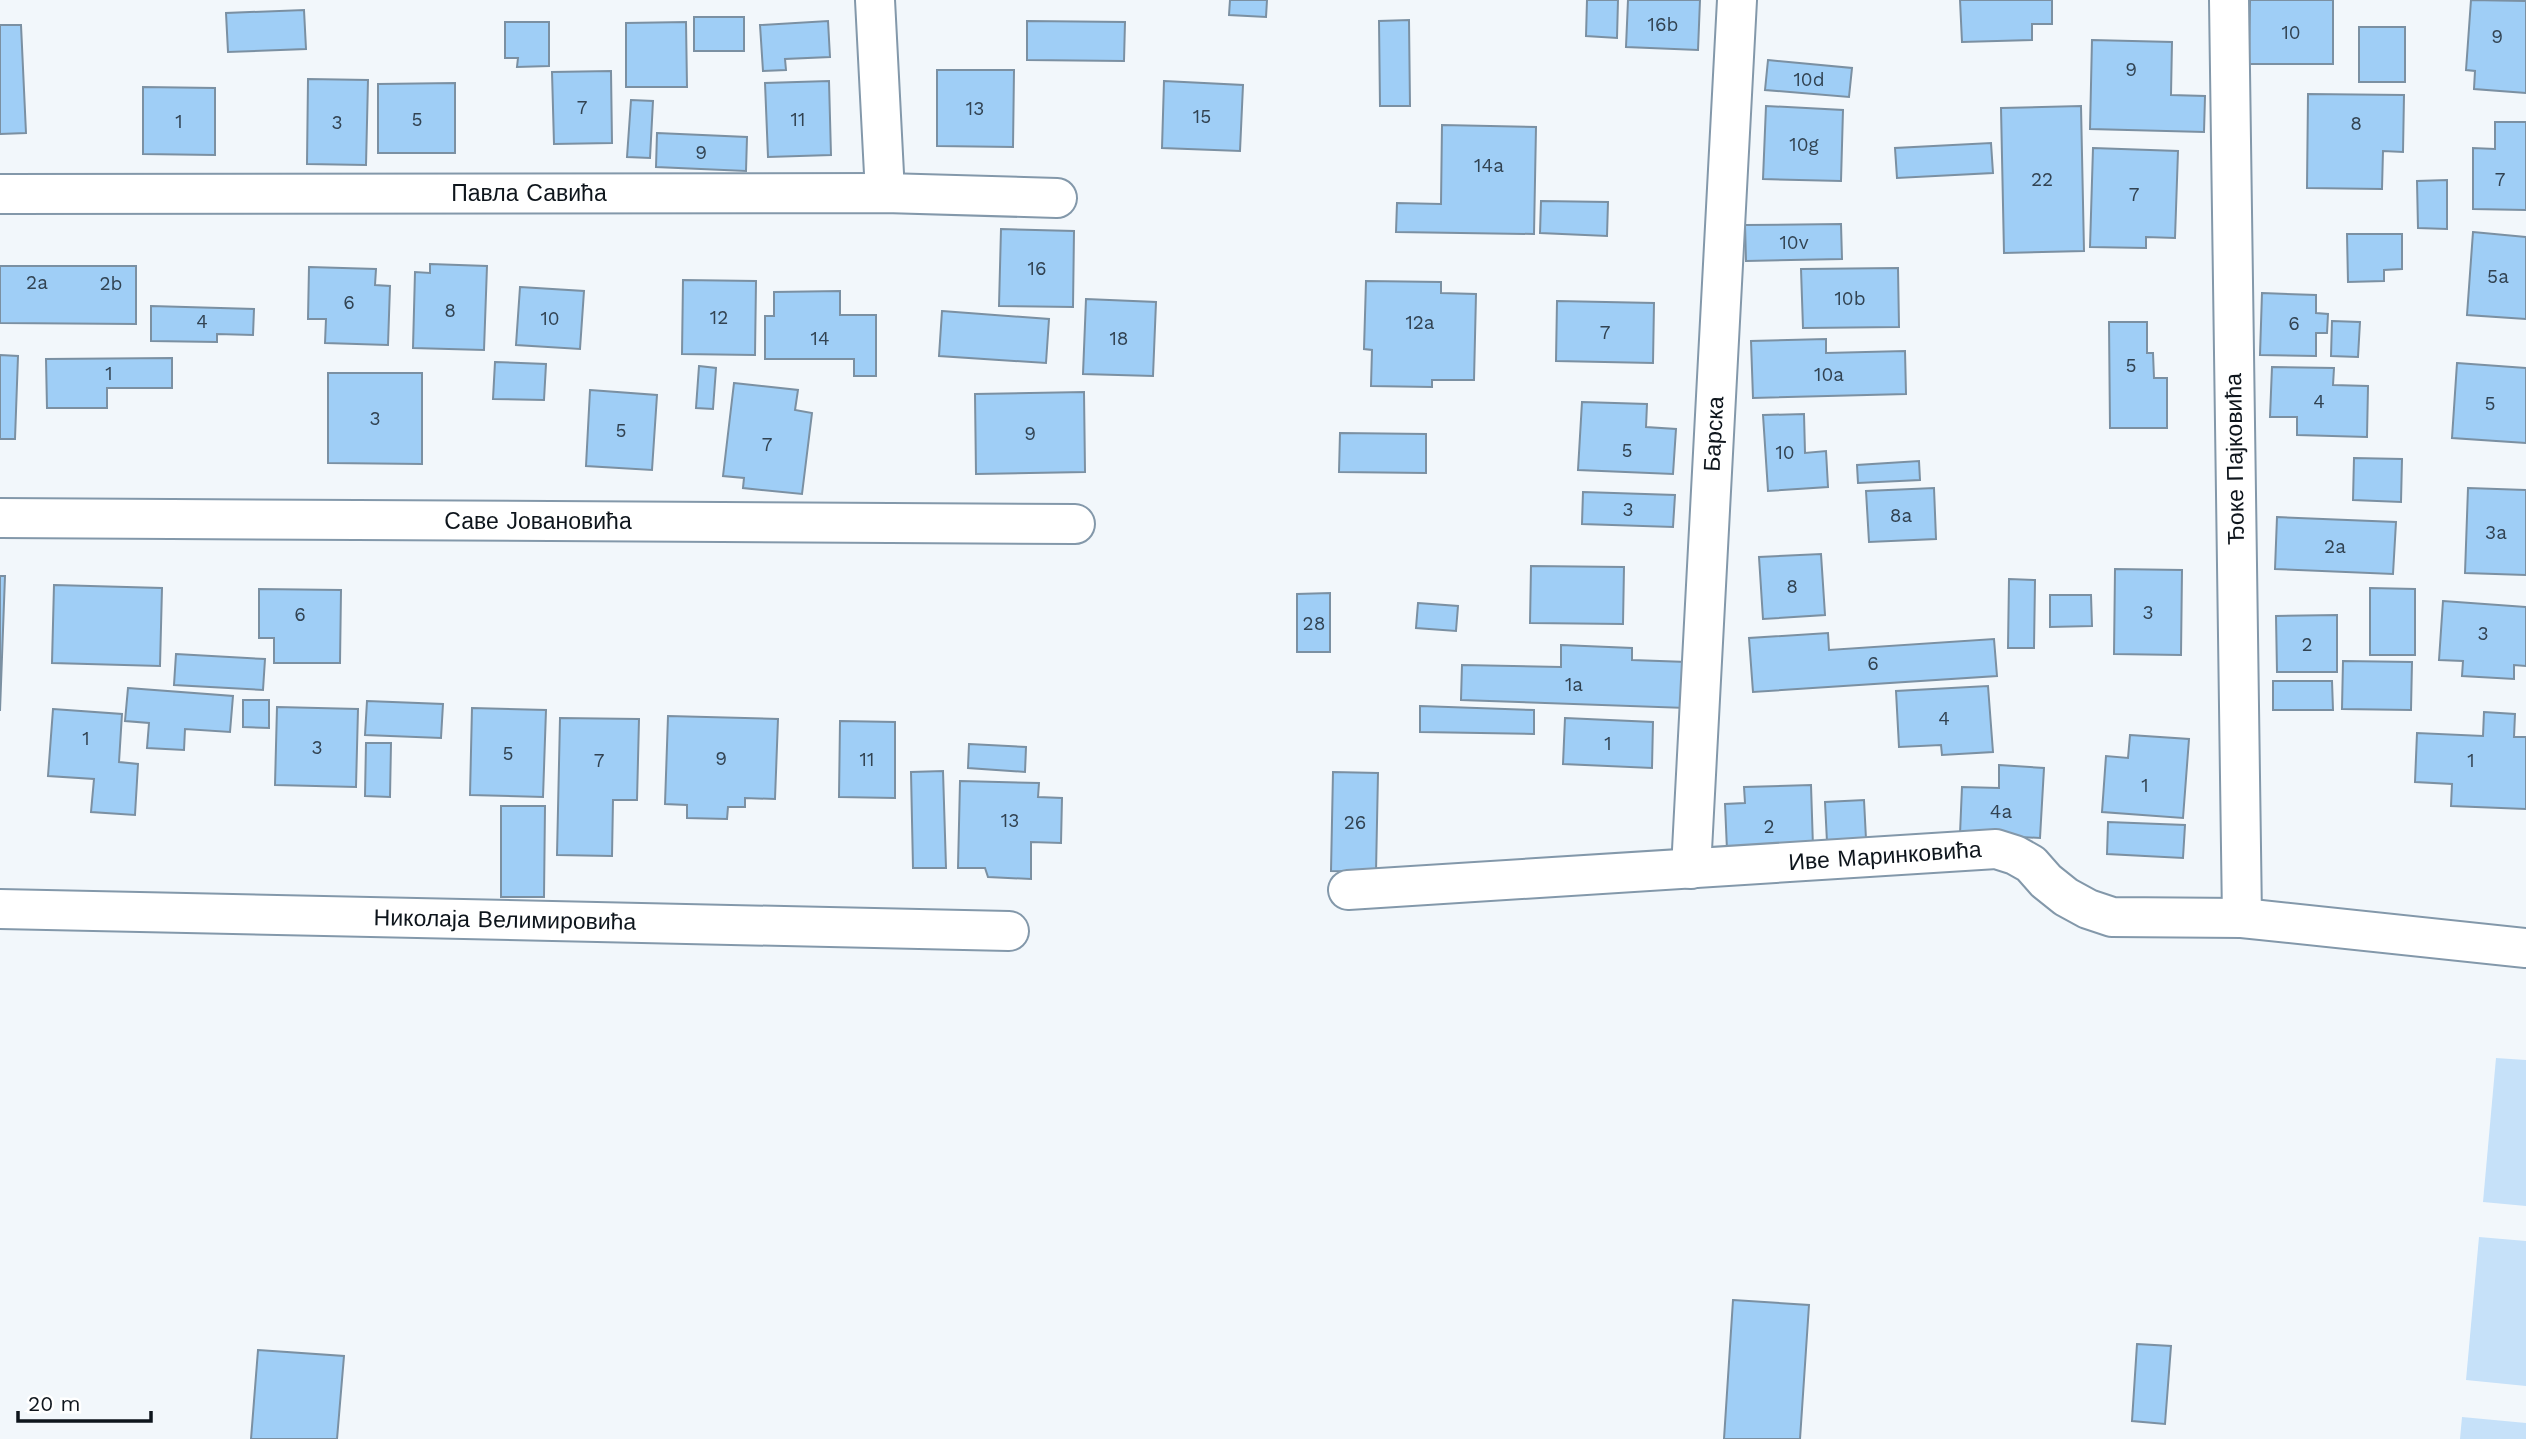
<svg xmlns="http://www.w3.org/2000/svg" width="2526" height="1439" viewBox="0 0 2526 1439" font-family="'Work Sans',sans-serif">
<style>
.green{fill:#c6e1f9}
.building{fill:#9fcef6;stroke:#7b90a2;stroke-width:2}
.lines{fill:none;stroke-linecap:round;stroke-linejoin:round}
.street-casing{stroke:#8398aa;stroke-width:42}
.street{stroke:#fff;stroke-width:38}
.labels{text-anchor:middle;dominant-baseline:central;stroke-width:5;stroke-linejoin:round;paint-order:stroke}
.number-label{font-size:19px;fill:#324352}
.street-label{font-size:23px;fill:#0e151c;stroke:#fff}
</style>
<rect width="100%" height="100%" fill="#f2f7fb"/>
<g class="green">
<polygon points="2496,1058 2526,1060 2526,1206 2483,1202"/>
<polygon points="2479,1237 2526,1241 2526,1386 2466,1380"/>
<polygon points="2462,1417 2526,1423 2526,1439 2460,1439"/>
</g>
<g class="building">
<polygon points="1230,0 1267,0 1266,17 1229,15"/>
<polygon points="1587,0 1618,0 1617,38 1586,36"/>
<polygon points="1628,0 1700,0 1698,50 1626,47"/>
<polygon points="1960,0 2052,0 2052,24 2032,24 2032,40 1962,42"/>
<polygon points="2250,0 2333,0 2333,64 2249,64"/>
<polygon points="2471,0 2526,1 2526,93 2474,89 2475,71 2466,70"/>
<polygon points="304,10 306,49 228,52 226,13"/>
<rect x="694" y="17" width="50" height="34"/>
<polygon points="1409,20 1410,106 1380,106 1379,21"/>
<polygon points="828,21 830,57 785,59 786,70 763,71 760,25"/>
<polygon points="1027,21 1125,22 1124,61 1027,60"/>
<polygon points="505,22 549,22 549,66 517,67 518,58 505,58"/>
<polygon points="686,22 687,87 626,87 626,23"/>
<polygon points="0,25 21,25 26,133 0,134"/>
<rect x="2359" y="27" width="46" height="55"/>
<polygon points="2092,40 2172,42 2171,95 2205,96 2204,132 2090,129"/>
<polygon points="1768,60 1852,68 1849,97 1765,90"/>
<polygon points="937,70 1014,70 1013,147 937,146"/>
<polygon points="611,71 612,143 554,144 552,72"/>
<polygon points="308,79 368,80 366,165 307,164"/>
<polygon points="829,81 831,155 768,157 765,83"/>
<polygon points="1164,81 1243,85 1240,151 1162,148"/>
<polygon points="455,83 455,153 378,153 378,84"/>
<polygon points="143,87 215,88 215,155 143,154"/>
<polygon points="2308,94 2404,95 2403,152 2383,151 2382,189 2307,188"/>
<polygon points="631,100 653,101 650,158 627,157"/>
<polygon points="1766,106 1843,110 1841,181 1763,179"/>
<polygon points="2081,106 2084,251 2004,253 2001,108"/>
<polygon points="2495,122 2526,122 2526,210 2473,209 2473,148 2495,149"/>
<polygon points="1442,125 1536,127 1534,234 1396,232 1397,203 1441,204"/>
<polygon points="657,133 747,137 746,171 656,167"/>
<polygon points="1991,143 1993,173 1897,178 1895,148"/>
<polygon points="2093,148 2178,151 2175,238 2146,237 2146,248 2090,247"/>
<polygon points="2447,180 2447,229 2418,228 2417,181"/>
<polygon points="1541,201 1608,202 1607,236 1540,233"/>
<polygon points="1841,224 1842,259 1746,261 1745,225"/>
<polygon points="1001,229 1074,231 1073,307 999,306"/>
<polygon points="2473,232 2526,237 2526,319 2467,315"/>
<polygon points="2347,234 2402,234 2402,269 2384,270 2384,281 2348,282"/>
<polygon points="430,264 487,266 484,350 413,348 415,272 430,273"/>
<polygon points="0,266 136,266 136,324 0,323"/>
<polygon points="309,267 376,269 375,285 390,286 388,345 325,343 326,319 308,319"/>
<polygon points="1898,268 1899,327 1803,328 1801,269"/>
<polygon points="683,280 756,281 755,355 682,354"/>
<polygon points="1366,281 1441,282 1441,293 1476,294 1474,380 1432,380 1432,387 1371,386 1372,350 1364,349"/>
<polygon points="520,287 584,291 580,349 516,345"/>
<polygon points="840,291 840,315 876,315 876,376 854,376 854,359 765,359 765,316 774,316 774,292"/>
<polygon points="2262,293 2316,295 2316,313 2328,314 2327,333 2316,333 2316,356 2260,355"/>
<polygon points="1086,299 1156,302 1153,376 1083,374"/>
<polygon points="1557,301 1654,303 1653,363 1556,361"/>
<polygon points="151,306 254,309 253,335 217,334 217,342 151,341"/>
<polygon points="942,311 1049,319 1046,363 939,356"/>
<polygon points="2332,321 2360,322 2358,357 2331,356"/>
<polygon points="2109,322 2147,322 2147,353 2153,353 2154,378 2167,378 2167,428 2110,428"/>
<polygon points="1826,339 1826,353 1905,351 1906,394 1753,398 1751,341"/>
<polygon points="0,355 18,356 15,439 0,439"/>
<polygon points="172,358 172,388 107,388 107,408 47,408 46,359"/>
<polygon points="495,362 546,364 544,400 493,399"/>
<polygon points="2457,363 2526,368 2526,443 2452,438"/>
<polygon points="699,366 716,368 713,409 696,408"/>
<polygon points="2272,367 2334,368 2333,385 2368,386 2367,437 2297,435 2297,417 2270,417"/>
<polygon points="328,373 422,373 422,464 328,463"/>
<polygon points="734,383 798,390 795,410 812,413 802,494 743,488 744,478 723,476"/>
<polygon points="590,390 657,395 652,470 586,466"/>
<polygon points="1084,392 1085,472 976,474 975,394"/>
<polygon points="1582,402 1647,404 1646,427 1676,429 1673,474 1578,470"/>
<polygon points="1804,414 1805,453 1826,451 1828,487 1768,491 1763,415"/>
<polygon points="1340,433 1426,434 1426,473 1339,472"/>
<polygon points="2354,458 2402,459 2401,502 2353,500"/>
<polygon points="1919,461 1920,480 1858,483 1857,465"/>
<polygon points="1934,488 1936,539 1869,542 1866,491"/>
<polygon points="2468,488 2526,490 2526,575 2465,573"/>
<polygon points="1583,492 1675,495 1673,527 1582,524"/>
<polygon points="2277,517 2396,522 2393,574 2275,569"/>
<polygon points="1821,554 1825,615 1763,619 1759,557"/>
<polygon points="1531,566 1624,567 1623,624 1530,623"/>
<polygon points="2115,569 2182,570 2181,655 2114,654"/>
<polygon points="0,576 5,576 0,711"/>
<polygon points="2009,579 2035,580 2034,648 2008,648"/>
<polygon points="54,585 162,588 160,666 52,663"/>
<polygon points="2370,588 2415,589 2415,655 2370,655"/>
<polygon points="259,589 341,590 340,663 274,663 274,638 259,638"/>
<polygon points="1330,593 1330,652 1297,652 1297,594"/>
<polygon points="2050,595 2091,595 2092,626 2050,627"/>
<polygon points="2443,601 2526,607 2526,666 2514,665 2514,679 2462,676 2463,661 2439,660"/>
<polygon points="1418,603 1458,606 1456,631 1416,628"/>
<polygon points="2337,615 2337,672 2277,672 2276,616"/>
<polygon points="1828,633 1829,650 1994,639 1997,676 1753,692 1749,638"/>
<polygon points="1561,645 1632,648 1632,660 1687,662 1686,708 1461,700 1462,665 1561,667"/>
<polygon points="176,654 265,659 263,690 174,685"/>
<polygon points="2343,661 2412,662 2411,710 2342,709"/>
<polygon points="2273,681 2332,681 2333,710 2273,710"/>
<polygon points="1988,686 1993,752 1942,755 1941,745 1899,747 1896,691"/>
<polygon points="128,688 233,696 230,732 185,729 184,750 147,748 149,723 125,721"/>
<polygon points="243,700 269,700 269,728 243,727"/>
<polygon points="367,701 443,704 441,738 365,735"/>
<polygon points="1420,706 1534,710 1534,734 1420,732"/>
<polygon points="277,707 358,709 356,787 275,785"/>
<polygon points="472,708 546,710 543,797 470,795"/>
<polygon points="53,709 122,714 119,762 138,764 135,815 91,812 94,779 48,776"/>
<polygon points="2484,712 2515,714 2514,737 2526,737 2526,809 2451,806 2452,784 2415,782 2417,733 2483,736"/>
<polygon points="668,716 778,719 775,799 745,798 745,807 728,807 727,819 687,818 687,805 665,804"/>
<polygon points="560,718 639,719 637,800 613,800 612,856 557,855"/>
<polygon points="1565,718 1653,722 1652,768 1563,764"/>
<polygon points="840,721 895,722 895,798 839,797"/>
<polygon points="2130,735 2189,739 2183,818 2102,812 2106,756 2128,758"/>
<polygon points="366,743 391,743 390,797 365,796"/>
<polygon points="969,744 1026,747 1025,772 968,768"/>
<polygon points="1999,765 2044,768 2040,838 1960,834 1962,787 1999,788"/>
<polygon points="943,771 946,868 913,868 911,772"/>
<polygon points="1333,772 1378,773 1376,872 1331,871"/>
<polygon points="960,781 1039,783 1038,797 1062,798 1061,843 1031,842 1031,879 988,877 985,868 958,868"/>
<polygon points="1811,785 1813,847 1727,850 1725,804 1745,803 1744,787"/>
<polygon points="1864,800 1866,839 1827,842 1825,802"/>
<polygon points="501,806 545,806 544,897 501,897"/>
<polygon points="2108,822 2185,825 2183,858 2107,854"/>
<polygon points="1733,1300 1809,1305 1800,1439 1724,1439"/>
<polygon points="2137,1344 2171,1346 2165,1424 2132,1421"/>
<polygon points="258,1350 344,1356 337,1439 251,1439"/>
</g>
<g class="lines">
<g class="street-casing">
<g id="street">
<polyline points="875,0 885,193"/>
<polyline points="2229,0 2242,918"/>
<polyline points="0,194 885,193 1057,198"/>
<polyline points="0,518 1075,524"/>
<polyline points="1691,869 1737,0"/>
<polyline points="1348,890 1996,849 2015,855 2031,864 2046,881 2066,897 2088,909 2112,917 2242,918 2526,948"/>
<polyline points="0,909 1009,931"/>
</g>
</g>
<use href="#street" class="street"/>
</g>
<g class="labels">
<g class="number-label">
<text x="1663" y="24">16b</text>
<text x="2291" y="32">10</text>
<text x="2497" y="36">9</text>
<text x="2131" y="69">9</text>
<text x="1809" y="79">10d</text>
<text x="582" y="107">7</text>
<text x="975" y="108">13</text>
<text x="1202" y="116">15</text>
<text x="417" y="119">5</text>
<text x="798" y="119">11</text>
<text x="179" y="121">1</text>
<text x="337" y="122">3</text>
<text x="2356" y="123">8</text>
<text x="1804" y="144">10g</text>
<text x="701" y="152">9</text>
<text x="1489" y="165">14a</text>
<text x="2042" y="179">22</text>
<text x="2500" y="179">7</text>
<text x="2134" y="194">7</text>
<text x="1794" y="242">10v</text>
<text x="1037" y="268">16</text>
<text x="2498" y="276">5a</text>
<text x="37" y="282">2a</text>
<text x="111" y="283">2b</text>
<text x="1850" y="298">10b</text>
<text x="349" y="302">6</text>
<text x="450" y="310">8</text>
<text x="719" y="317">12</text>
<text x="550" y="318">10</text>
<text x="202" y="321">4</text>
<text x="1420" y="322">12a</text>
<text x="2294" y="323">6</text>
<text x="1605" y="332">7</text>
<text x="820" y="338">14</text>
<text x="1119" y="338">18</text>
<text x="2131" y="365">5</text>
<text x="109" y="373">1</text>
<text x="1829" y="374">10a</text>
<text x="2319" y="401">4</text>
<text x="2490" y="403">5</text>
<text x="375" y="418">3</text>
<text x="621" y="430">5</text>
<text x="1030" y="433">9</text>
<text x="767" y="444">7</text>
<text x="1627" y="450">5</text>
<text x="1785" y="452">10</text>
<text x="1628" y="509">3</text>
<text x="1901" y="515">8a</text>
<text x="2496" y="532">3a</text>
<text x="2335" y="546">2a</text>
<text x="1792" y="586">8</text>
<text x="2148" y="612">3</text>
<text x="300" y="614">6</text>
<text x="1314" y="623">28</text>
<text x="2483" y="633">3</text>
<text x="2307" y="644">2</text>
<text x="1873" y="663">6</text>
<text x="1574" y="684">1a</text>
<text x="1944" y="718">4</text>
<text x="86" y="738">1</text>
<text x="1608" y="743">1</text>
<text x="317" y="747">3</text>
<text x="508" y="753">5</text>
<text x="721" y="758">9</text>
<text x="867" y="759">11</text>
<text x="599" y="760">7</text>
<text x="2471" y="760">1</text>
<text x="2145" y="785">1</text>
<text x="2001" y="811">4a</text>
<text x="1010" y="820">13</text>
<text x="1355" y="822">26</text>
<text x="1769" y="826">2</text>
</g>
<g class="street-label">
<text x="529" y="193">Павла Савића</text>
<text transform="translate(1714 434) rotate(-87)">Барска</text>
<text transform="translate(2235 459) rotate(-91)">Ђоке Пајковића</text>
<text x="538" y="521">Саве Јовановића</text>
<text transform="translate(1885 856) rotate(-4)">Иве Маринковића</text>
<text transform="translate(505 920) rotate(1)">Николаја Велимировића</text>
</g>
</g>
<path d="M18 1411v10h133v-10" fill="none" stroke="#0e151c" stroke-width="3.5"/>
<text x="28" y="1411" font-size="21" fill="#0e151c" stroke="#ffffff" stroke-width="5" paint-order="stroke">20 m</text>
</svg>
